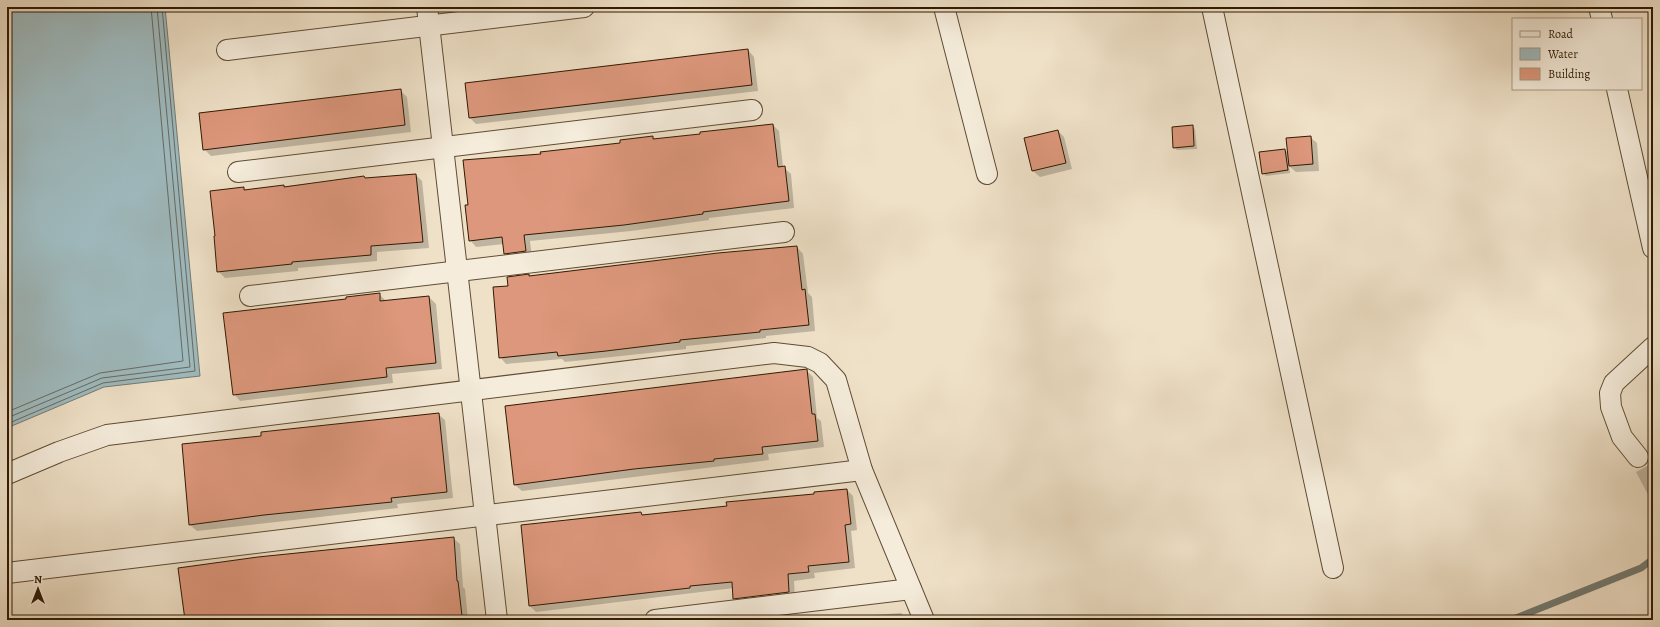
<svg xmlns="http://www.w3.org/2000/svg" width="1660" height="627" viewBox="0 0 1660 627" font-family="Alegreya,serif">
<style>
.water{fill:#9fbbc0;stroke:#727b74}
.shadow{fill:#0003}
.lines{fill:none;stroke-linecap:round;stroke-linejoin:round}
.shore{stroke:#676a61;stroke-width:1}
.stream{stroke:#727b74;stroke-width:7}
.building{fill:#dd977c;stroke:#2f1a02}
.street-casing{stroke:#5f4c34;stroke-width:22}
.street{stroke:#f5ecdb;stroke-width:20}
</style>
<rect width="100%" height="100%" fill="#efe1c8"/>
<filter id="stains"><feTurbulence type="fractalNoise" baseFrequency=".005" numOctaves="4"/><feColorMatrix values="0 0 0 0 .2 0 0 0 0 .09 0 0 0 0 .02 0 0 0 .5 -.17"/></filter>
<radialGradient id="worn" r=".72"><stop offset=".6" stop-color="#630" stop-opacity="0"/><stop offset="1" stop-color="#630" stop-opacity=".3"/></radialGradient>
<polygon class="water" points="7,7 165,7 200,376 104,387 7,428"/>
<g class="shadow">
<polygon points="748,50 754,57 758,91 476,124 470,118"/>
<polygon points="400,90 407,97 411,132 211,156 204,149"/>
<polygon points="773,125 779,131 783,167 791,174 794,208 709,218 709,220 631,231 530,241 532,258 512,260 505,253 504,244 476,247 470,240 542,155 621,144 653,137 655,140"/>
<polygon points="1192,126 1195,129 1197,149 1177,150 1174,147"/>
<polygon points="1058,131 1064,137 1072,169 1040,177 1033,171 1025,139"/>
<polygon points="1310,137 1317,143 1319,171 1296,172 1289,166 1290,173 1266,176 1263,173 1285,150 1289,154"/>
<polygon points="416,175 422,181 429,248 377,252 377,261 298,268 298,271 225,278 218,271 243,188 246,191 364,177 366,179"/>
<polygon points="797,247 803,254 808,293 812,297 815,331 766,336 766,338 686,346 686,349 565,362 562,359 506,364 500,357 509,286 529,275 531,277"/>
<polygon points="379,294 386,301 429,297 436,304 442,369 392,374 393,383 240,401 234,394"/>
<polygon points="806,370 813,377 817,418 821,421 824,447 768,454 769,460 522,491 515,485 506,407"/>
<polygon points="438,414 445,420 453,498 397,504 398,508 197,531 190,525 263,437"/>
<polygon points="1653,463 1653,504 1636,472"/>
<polygon points="847,490 853,496 857,530 851,531 855,568 814,573 815,578 794,581 795,598 741,605 734,598 734,588 536,612 530,606 641,513 643,515 728,507"/>
<polygon points="453,538 460,544 463,587 465,589 468,620 186,620"/>
<polygon points="901,613 907,620 846,620 863,618 863,616"/>
</g>
<g class="lines">
<g class="shore">
<polyline points="7,412 100,373 183,361 151,7"/>
<polyline points="7,418 102,378 190,367 157,7"/>
<polyline points="7,424 103,383 195,371 162,7"/>
</g>
<polyline class="stream" points="1511,620 1641,568 1653,559"/>
</g>
<g class="building">
<polygon points="748,49 752,85 469,118 465,83"/>
<polygon points="401,89 405,125 203,150 199,113"/>
<polygon points="773,124 778,167 785,166 789,201 703,212 703,214 624,225 524,235 526,251 504,254 502,237 469,241 465,205 468,205 463,160 541,154 540,152 620,143 620,140 653,136 653,139 700,134 700,132"/>
<polygon points="1193,125 1194,146 1173,148 1172,127"/>
<polygon points="1058,130 1066,163 1032,171 1024,138"/>
<polygon points="1311,136 1313,164 1289,166 1286,138"/>
<polygon points="1285,149 1288,170 1262,174 1259,152"/>
<polygon points="416,174 423,242 371,246 371,255 292,262 292,264 217,272 214,236 215,236 210,191 244,187 244,190 284,185 284,187 364,176 365,178"/>
<polygon points="797,246 802,290 805,289 809,325 760,330 760,332 680,340 680,342 606,351 558,356 557,352 499,358 493,287 508,286 507,277 529,274 529,276 718,253"/>
<polygon points="380,293 380,301 429,296 436,363 386,368 387,377 233,395 223,313 346,299 346,297"/>
<polygon points="807,369 812,414 815,414 818,441 762,447 763,454 714,459 714,461 634,469 514,485 505,406"/>
<polygon points="439,413 447,492 391,498 392,502 264,515 189,525 182,444 261,436 261,432"/>
<polygon points="847,489 851,524 845,525 849,562 808,566 809,572 788,574 789,592 733,599 732,582 690,586 690,588 529,606 521,525 641,512 642,515 727,506 726,502 814,494 814,492"/>
<polygon points="454,537 457,581 458,581 462,616 429,620 185,620 178,568 258,557"/>
<polygon points="791,615 792,620 751,620"/>
</g>
<g class="lines">
<g class="street-casing">
<g id="street">
<polyline points="427,7 497,620"/>
<polyline points="944,7 987,174"/>
<polyline points="1212,7 1333,568"/>
<polyline points="1599,7 1602,19"/>
<polyline points="227,50 584,7"/>
<polyline points="1617,89 1653,248"/>
<polyline points="238,172 752,110"/>
<polyline points="250,296 784,232"/>
<polyline points="1638,457 1622,437 1611,407 1610,393 1614,383 1653,347"/>
<polyline points="7,474 59,452 107,435 774,353 808,357 820,363 836,380 862,470 924,620"/>
<polyline points="7,573 862,470"/>
<polyline points="655,620 911,589"/>
</g>
</g>
<use href="#street" class="street"/>
</g>
<rect width="1660" height="627" fill="none" stroke="#efe1c8" stroke-width="24"/>
<rect x="8" y="8" width="1644" height="611" fill="none" stroke="#2f1a02" stroke-width="2"/>
<rect x="12" y="12" width="1636" height="603" fill="none" stroke="#2f1a02"/>
<rect x="1512" y="18" width="130" height="72" fill="#f5ecdb" stroke="#a69884"/>
<rect x="1520" y="31" width="20" height="6" fill="#f5ecdb" stroke="#a69884"/>
<text x="1548" y="38" font-size="12" fill="#2f1a02">Road</text>
<rect x="1520" y="48" width="20" height="12" fill="#9fbbc0" stroke="#a69884"/>
<text x="1548" y="58" font-size="12" fill="#2f1a02">Water</text>
<rect x="1520" y="68" width="20" height="12" fill="#dd977c" stroke="#a69884"/>
<text x="1548" y="78" font-size="12" fill="#2f1a02">Building</text>
<g transform="translate(38 589)" stroke="#f5ecdb" stroke-width="3" paint-order="stroke">
<path d="M0-3L7 15L0 10L-7 15Z" fill="#2f1a02"/>
<text y="-6" font-size="11" font-weight="bold" text-anchor="middle" fill="#2f1a02">N</text>
</g>
<rect width="100%" height="100%" filter="url(#stains)"/>
<rect width="100%" height="100%" fill="url(#worn)"/>
</svg>
